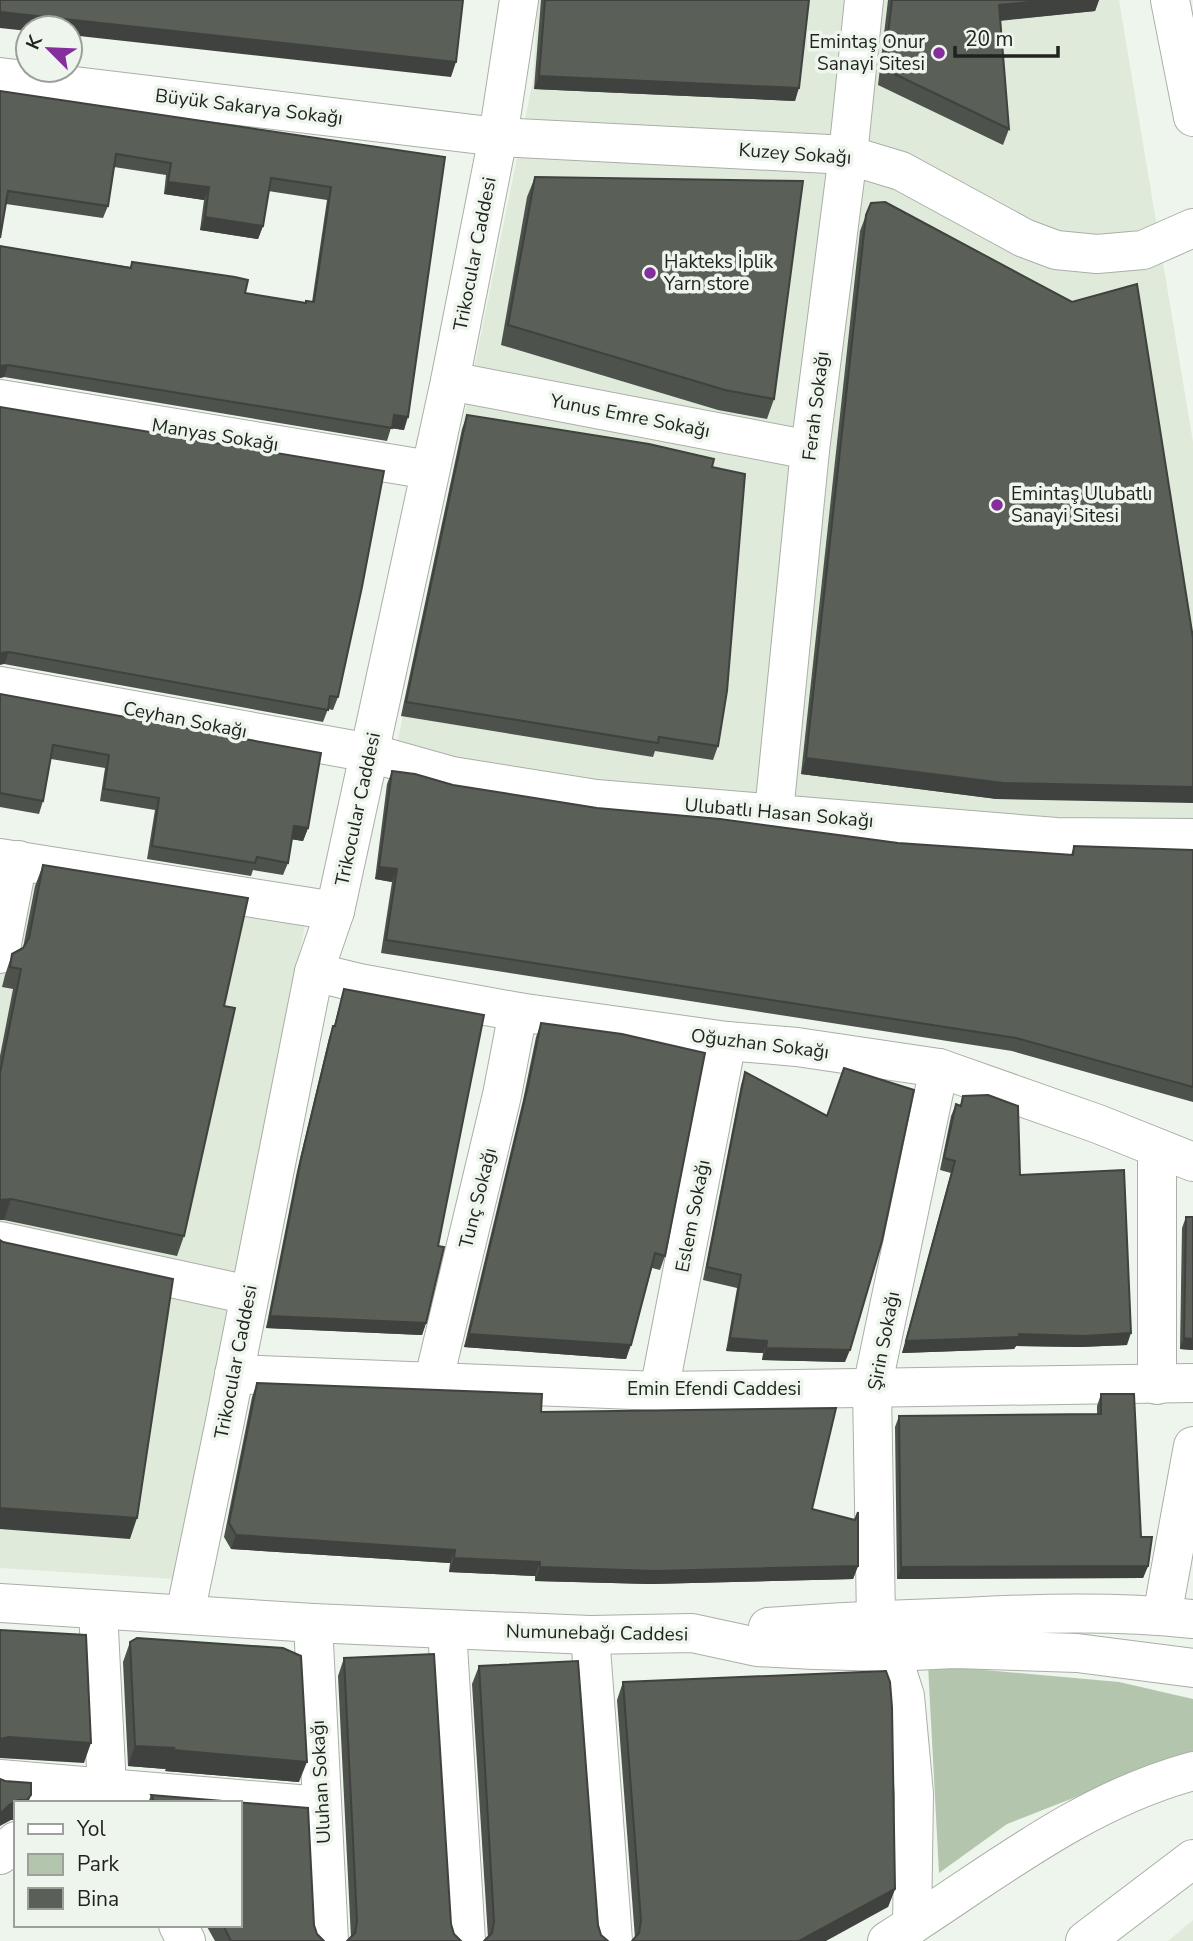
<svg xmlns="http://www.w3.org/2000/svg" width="1193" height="1941" viewBox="0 0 1193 1941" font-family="'Nunito Sans',sans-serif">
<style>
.built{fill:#dfeadb}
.green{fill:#b3c5ad}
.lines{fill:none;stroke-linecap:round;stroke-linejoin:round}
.minor-casing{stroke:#a9afa7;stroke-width:40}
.tertiary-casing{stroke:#a9afa7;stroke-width:40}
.secondary-casing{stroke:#a9afa7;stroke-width:40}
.primary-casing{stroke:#a9afa7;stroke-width:40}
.minor{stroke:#fff;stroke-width:38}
.tertiary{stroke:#fff;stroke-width:38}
.secondary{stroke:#fff;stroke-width:38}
.primary{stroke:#fff;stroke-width:38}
.wall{fill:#4d524c}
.shaded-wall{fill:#3f423e}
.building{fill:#5a5f58;stroke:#3f423e;stroke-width:2}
.poi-dot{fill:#852f9d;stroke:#eef5ec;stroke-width:2.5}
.labels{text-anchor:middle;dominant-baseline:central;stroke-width:7;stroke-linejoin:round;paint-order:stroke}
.poi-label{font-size:19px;fill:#1f221e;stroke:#eef5ec;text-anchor:start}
.street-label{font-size:19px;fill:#1f221e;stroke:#eef5ec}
</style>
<rect width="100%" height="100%" fill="#eef5ec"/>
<g class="built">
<polygon points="538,0 1119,0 1193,442 1193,877 389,784 533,80"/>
<polygon points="0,846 312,891 174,1579 0,1568"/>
<polygon points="1193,1920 1193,1941 1168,1941"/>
</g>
<polygon class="green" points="928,1665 1119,1682 1193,1699 1193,1751 1007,1824 939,1873"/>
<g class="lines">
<g class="minor-casing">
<g id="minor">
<polyline points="0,77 498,137 848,155 901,171 1024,238 1056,250 1097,254 1143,250 1193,228"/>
<polyline points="450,381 810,450"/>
<polyline points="0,399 430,470"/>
<polyline points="0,686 370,753 452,776 596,799 1056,837 1193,838"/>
<polyline points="774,812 810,450 848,155 864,0"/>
<polyline points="0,858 335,911"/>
<polyline points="0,954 18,860"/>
<polyline points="314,972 359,983 518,1012 727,1041 797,1047 939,1068 1098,1124 1193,1162"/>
<polyline points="1157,1148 1157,1385"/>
<polyline points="0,1241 249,1295"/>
<polyline points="234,1374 659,1391 1193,1383"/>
<polyline points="433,1383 502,1095 518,1012"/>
<polyline points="659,1391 727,1041"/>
<polyline points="98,1610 107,1788 115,1803"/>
<polyline points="1162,1616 1193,1446"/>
<polyline points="876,1619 872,1388 939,1068"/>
<polyline points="313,1623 329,1941"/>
<polyline points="447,1629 466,1941"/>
<polyline points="590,1635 613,1941"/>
<polyline points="891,1652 905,1696 914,1794 912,1925"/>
<polyline points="0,1779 322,1806"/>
<polyline points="0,1855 16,1841"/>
<polyline points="178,1925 186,1941"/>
</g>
</g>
<g class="tertiary-casing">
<polyline id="tertiary" points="185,1614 224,1426 314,972 335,911 450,381 498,137 519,0"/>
</g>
<g class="secondary-casing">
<polyline id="secondary" points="1085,1941 1193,1859"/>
</g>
<g class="primary-casing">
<g id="primary">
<polyline points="1170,0 1193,117"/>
<polyline points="0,1603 313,1623 447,1629 590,1635 692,1633 757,1647 814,1650 891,1652 955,1649 1077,1653 1193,1668"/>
<path d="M768,1627C833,1622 899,1619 964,1617C1040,1613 1117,1611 1193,1619"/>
<path d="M887,1941C986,1879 1078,1802 1193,1771"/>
</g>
</g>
<use href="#minor" class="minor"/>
<use href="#tertiary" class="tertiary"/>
<use href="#secondary" class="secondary"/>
<use href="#primary" class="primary"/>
</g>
<g class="wall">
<polygon points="541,0 809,0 795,101 534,89"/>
<polygon points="888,0 1099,0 1095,11 1000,21 1009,129 1003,145 878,85"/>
<polygon points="0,91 445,157 404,430 391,428 387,441 4,377 0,378 0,246 130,267 132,262 245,293 305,303 312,302 327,200 268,191 263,226 258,239 200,230 204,200 164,194 166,175 114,167 108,206 103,218 6,204"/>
<polygon points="535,177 774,399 767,419 718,410 501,345 527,197"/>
<polygon points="866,215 997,799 801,774 860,231"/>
<polygon points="0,407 338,697 333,710 328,709 323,722 4,664"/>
<polygon points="467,415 712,467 718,746 713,760 655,751 653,757 401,716 462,429"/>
<polygon points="0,694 308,828 303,841 292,839 288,863 283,875 253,870 251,876 147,859 155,810 100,801 105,768 51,759 43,801 39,814 0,807"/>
<polygon points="392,771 453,785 597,808 898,843 1071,855 1074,846 1193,850 1193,1102 1012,1051 381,953 392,882 375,879 387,784"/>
<polygon points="43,865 224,1006 184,1236 177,1256 4,1220 0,1220 0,1056 13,989 2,987 5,975 12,954 23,948 35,886"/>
<polygon points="344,989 438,1246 426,1323 422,1335 266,1328 297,1171 329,1038 334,1026"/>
<polygon points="541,1023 665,1256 660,1270 652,1268 626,1359 464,1347 523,1100 536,1037"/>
<polygon points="745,1072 845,1362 762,1360 763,1353 726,1351 737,1288 703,1280 741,1085"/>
<polygon points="963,1096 1020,1175 1127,1345 1080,1347 1016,1346 1014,1349 902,1353 951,1173 940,1170 951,1116 956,1104 960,1106"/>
<polygon points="1186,1217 1193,1217 1193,1350 1180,1349 1182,1228"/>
<polygon points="257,1383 541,1412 812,1509 855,1520 858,1512 858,1566 853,1579 650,1584 535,1581 535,1576 449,1572 450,1563 231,1549 224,1537 252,1397"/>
<polygon points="1101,1394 1141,1537 1148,1566 1143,1578 897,1579 895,1427 899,1416 1097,1414 1097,1406"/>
<polygon points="130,1642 299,1782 165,1771 166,1769 128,1766 123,1662"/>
<polygon points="344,1658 451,1924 454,1934 351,1938 338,1676"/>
<polygon points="479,1666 598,1925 601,1935 488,1938 472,1684"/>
<polygon points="623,1682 895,1889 888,1907 635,1938 617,1700"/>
<polygon points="151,1795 308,1808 314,1925 317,1934 324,1941 215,1941 206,1925 240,1925 240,1803 148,1803"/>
</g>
<g class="shaded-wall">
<polygon points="1050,0 1099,0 1095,11 993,21 999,5"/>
<polygon points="0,12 456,62 451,77 70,35 70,28 28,28 28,31 0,28"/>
<polygon points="539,76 799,88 795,101 534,89"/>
<polygon points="168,182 209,187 204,200 164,194"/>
<polygon points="205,217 263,226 258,239 200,230"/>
<polygon points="8,365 4,377 0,378 0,366"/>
<polygon points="394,415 408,417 404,430 389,428"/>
<polygon points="9,652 4,664 0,665 0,653"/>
<polygon points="806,758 1193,787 1193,803 997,799 801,774"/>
<polygon points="294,826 308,828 303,841 289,839"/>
<polygon points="379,867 397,869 392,882 375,879"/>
<polygon points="11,1199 4,1220 0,1220 0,1200"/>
<polygon points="270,1316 426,1323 422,1335 266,1328"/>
<polygon points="1131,1333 1127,1345 1080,1347 1016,1346 1014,1349 902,1353 906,1341 1019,1334"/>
<polygon points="469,1334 631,1345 626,1359 464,1347"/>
<polygon points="730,1338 767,1341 763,1353 726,1351"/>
<polygon points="1184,1338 1193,1339 1193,1350 1180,1349"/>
<polygon points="766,1348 850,1350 845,1362 762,1360"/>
<polygon points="0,1508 137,1518 130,1539 0,1529"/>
<polygon points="236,1535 455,1550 450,1563 231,1549"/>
<polygon points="454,1558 540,1562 535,1576 449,1572"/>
<polygon points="858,1566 853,1579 650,1584 535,1581 540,1567"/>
<polygon points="1148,1566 1143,1578 897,1579 901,1567"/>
<polygon points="9,1737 91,1743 84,1763 0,1758 0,1739"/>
<polygon points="135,1746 174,1748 307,1762 299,1782 165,1771 166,1769 128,1766"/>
<polygon points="31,1795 28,1803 16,1803 16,1820 11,1820 0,1826 0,1814 9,1805"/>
<polygon points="895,1889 888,1907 826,1941 799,1941"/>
</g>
<g class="building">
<polygon points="0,0 463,0 456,62 0,12"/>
<polygon points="545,0 809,0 799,88 539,76"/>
<polygon points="892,0 1050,0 999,5 1009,129 884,69"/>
<polygon points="0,91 445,157 408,417 394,415 392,428 8,365 0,366 0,246 131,268 132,262 235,277 248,280 245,293 306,303 306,301 314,302 331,187 271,178 263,226 205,217 209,187 168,182 171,163 116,154 108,206 8,191 0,238"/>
<polygon points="535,177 803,181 774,399 725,390 508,325"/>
<polygon points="885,202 1072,302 1137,284 1193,638 1193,787 1003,783 806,758 866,215 871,203"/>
<polygon points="0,407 384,471 362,587 338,697 330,696 328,710 9,652 0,653"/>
<polygon points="467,415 649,444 714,459 712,467 745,474 727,691 718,746 659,737 658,743 406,702"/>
<polygon points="0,694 321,753 308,828 294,826 288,863 257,857 255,863 152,846 159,798 104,789 109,755 53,745 43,801 0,793"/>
<polygon points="392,771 415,774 453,785 597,808 720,819 898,843 1073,855 1074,846 1193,850 1193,1087 1016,1038 386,940 397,869 379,867"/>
<polygon points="43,865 248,898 224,1006 235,1008 184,1236 11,1199 0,1200 0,1073 21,969 10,967 12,954 23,948 29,938"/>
<polygon points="344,989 484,1015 438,1246 444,1247 426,1323 270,1316 301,1159 333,1026 335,1026"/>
<polygon points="541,1023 622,1034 705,1053 665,1256 655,1253 631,1345 469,1334 528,1086"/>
<polygon points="844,1068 914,1090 882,1241 850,1350 766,1348 767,1341 730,1338 741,1275 707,1267 745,1072 827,1116"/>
<polygon points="988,1095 1018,1106 1020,1175 1124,1170 1131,1333 1084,1336 1019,1334 1019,1337 906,1341 955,1161 944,1158 956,1104 961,1106 963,1096"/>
<polygon points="1186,1217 1193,1217 1193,1339 1184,1338"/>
<polygon points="0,1240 3,1242 173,1279 137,1518 0,1508"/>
<polygon points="257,1383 542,1394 541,1412 836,1408 812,1509 855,1520 858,1512 858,1566 655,1571 540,1567 540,1562 454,1558 455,1550 236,1535 229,1523"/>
<polygon points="1101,1394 1134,1394 1141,1537 1152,1537 1148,1566 901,1567 899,1416 1101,1414"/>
<polygon points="0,1630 86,1635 91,1743 9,1737 0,1739"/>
<polygon points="137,1638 283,1648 301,1656 307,1762 173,1750 174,1748 135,1746 130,1642"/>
<polygon points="434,1654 451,1924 454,1934 461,1941 347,1941 355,1933 357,1922 344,1658"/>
<polygon points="578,1661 598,1925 601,1935 608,1941 484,1941 492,1933 494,1922 479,1666"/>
<polygon points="886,1671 890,1682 892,1707 895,1889 799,1941 632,1941 639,1933 641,1921 623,1682"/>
<polygon points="0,1779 5,1781 31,1783 31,1795 27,1800 18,1800 9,1805 0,1814"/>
<polygon points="151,1795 308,1808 314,1925 317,1934 324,1941 231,1941 223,1925 240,1925 240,1803 155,1803"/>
</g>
<g class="poi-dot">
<circle cx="939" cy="53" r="7"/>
<circle cx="650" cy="273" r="7"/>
<circle cx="997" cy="505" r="7"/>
</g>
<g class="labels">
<g class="poi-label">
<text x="925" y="42" text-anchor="end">Emintaş Onur<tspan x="925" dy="22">Sanayi Sitesi</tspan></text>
<text x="664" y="262">Hakteks İplik<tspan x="664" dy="22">Yarn store</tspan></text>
<text x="1011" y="494">Emintaş Ulubatlı<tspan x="1011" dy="22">Sanayi Sitesi</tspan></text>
</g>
<g class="street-label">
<text transform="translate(249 107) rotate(7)">Büyük Sakarya Sokağı</text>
<text transform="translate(795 154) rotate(4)">Kuzey Sokağı</text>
<text transform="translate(475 254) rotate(-79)">Trikocular Caddesi</text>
<text transform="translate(816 406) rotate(-83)">Ferah Sokağı</text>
<text transform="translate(630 416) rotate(11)">Yunus Emre Sokağı</text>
<text transform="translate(215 435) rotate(9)">Manyas Sokağı</text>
<text transform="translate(185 720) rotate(11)">Ceyhan Sokağı</text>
<text transform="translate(358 809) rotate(-78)">Trikocular Caddesi</text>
<text transform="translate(779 813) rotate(5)">Ulubatlı Hasan Sokağı</text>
<text transform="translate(760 1044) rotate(7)">Oğuzhan Sokağı</text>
<text transform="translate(478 1198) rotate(-76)">Tunç Sokağı</text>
<text transform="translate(693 1216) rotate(-79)">Eslem Sokağı</text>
<text transform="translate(884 1341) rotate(-79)">Şirin Sokağı</text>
<text transform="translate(236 1362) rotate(-79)">Trikocular Caddesi</text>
<text x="714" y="1389">Emin Efendi Caddesi</text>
<text transform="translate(597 1633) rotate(1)">Numunebağı Caddesi</text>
<text transform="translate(321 1782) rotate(-93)">Uluhan Sokağı</text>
</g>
</g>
<rect x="14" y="1801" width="228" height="126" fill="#eef5ec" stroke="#9ba19a" stroke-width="2"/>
<rect x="28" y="1824" width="35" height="10" fill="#ffffff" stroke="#9ba19a" stroke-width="2"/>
<text x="77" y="1836" font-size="21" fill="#1f221e">Yol</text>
<rect x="28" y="1854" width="35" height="21" fill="#b3c5ad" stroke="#9ba19a" stroke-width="2"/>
<text x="77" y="1871" font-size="21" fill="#1f221e">Park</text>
<rect x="28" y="1888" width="35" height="21" fill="#5a5f58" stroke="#9ba19a" stroke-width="2"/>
<text x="77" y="1906" font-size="21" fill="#1f221e">Bina</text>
<g transform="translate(49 49) rotate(294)"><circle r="33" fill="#eef5ec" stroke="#9ba19a" stroke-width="2"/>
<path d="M0-5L12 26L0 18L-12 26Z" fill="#852f9d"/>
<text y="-10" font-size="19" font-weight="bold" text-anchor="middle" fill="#1f221e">K</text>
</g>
<path d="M955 46v10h103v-10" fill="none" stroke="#1f221e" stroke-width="3.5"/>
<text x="965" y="46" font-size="21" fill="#1f221e" stroke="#eef5ec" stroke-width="5" paint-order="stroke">20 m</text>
</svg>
